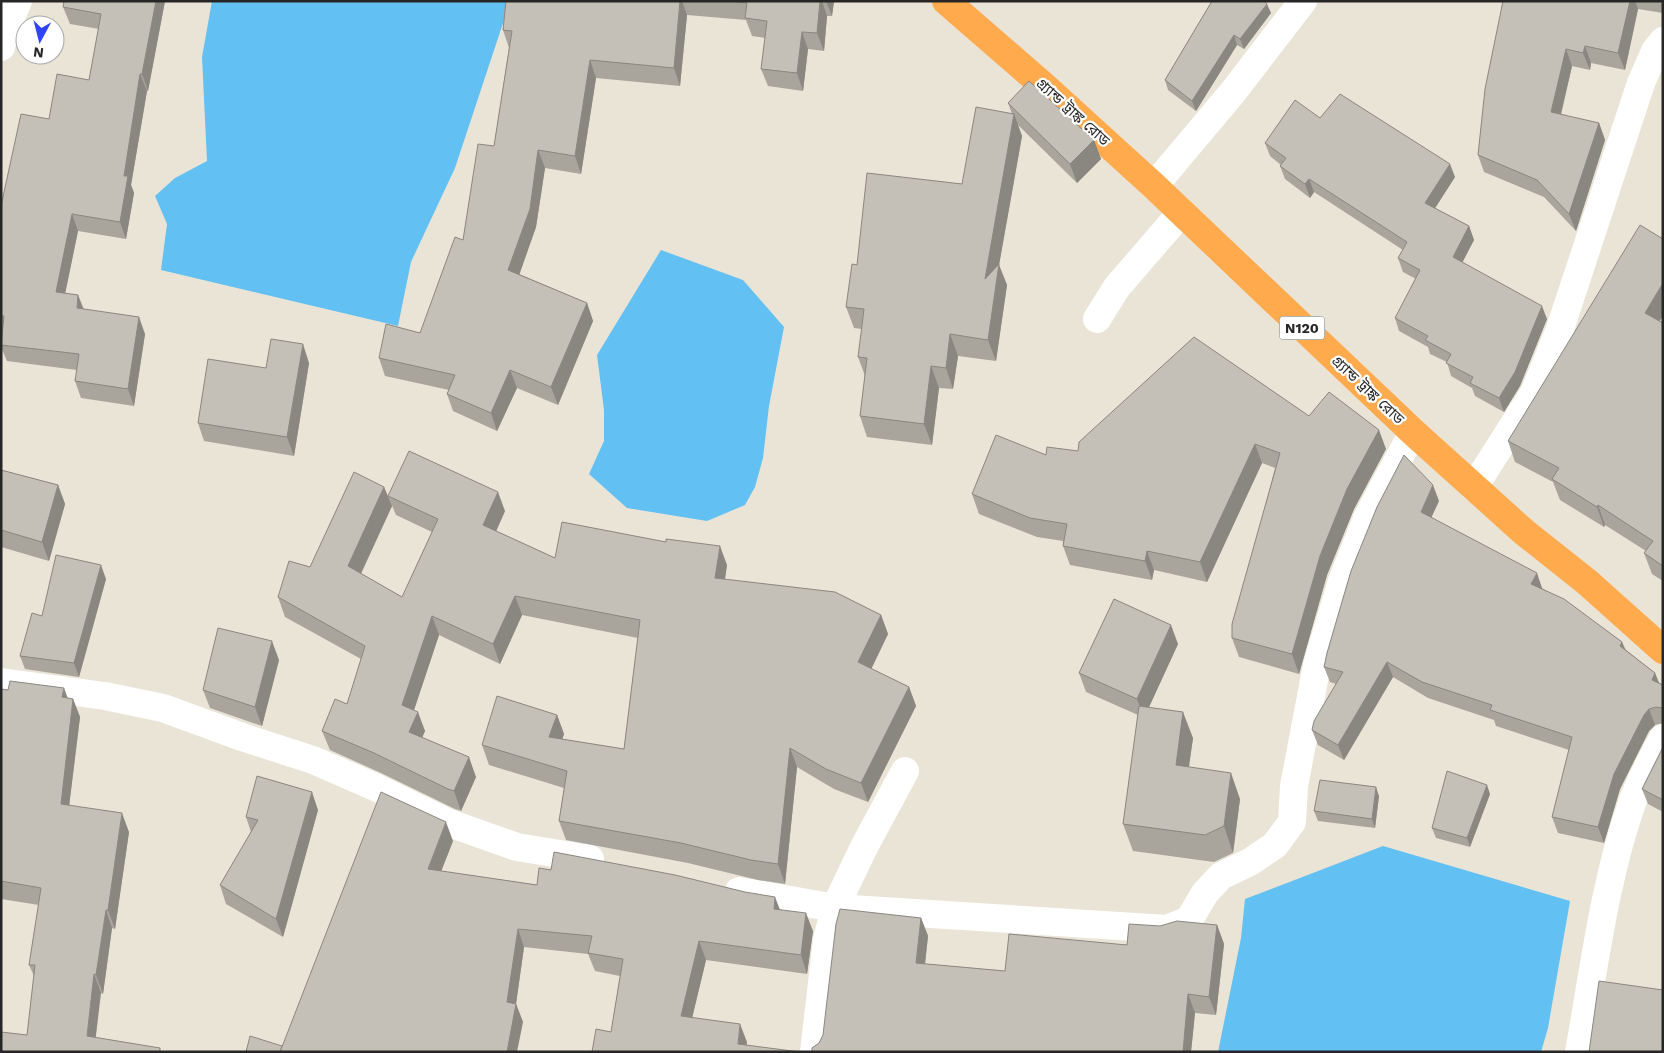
<svg xmlns="http://www.w3.org/2000/svg" width="1664" height="1053" viewBox="0 0 1664 1053" font-family="'Work Sans','Noto Sans Bengali',sans-serif">
<style>
.water{fill:#62c0f3}
.lines{fill:none;stroke-linecap:round;stroke-linejoin:round}
.street{stroke:#fff;stroke-width:28}
.highway{stroke:#ffaa4d;stroke-width:28}
.wall{fill:#a9a59d}
.shaded-wall{fill:#8a8680}
.building{fill:#c5c0b7;stroke:#8a8680}
.labels{text-anchor:middle;dominant-baseline:central;stroke-width:4.5;stroke-linejoin:round;paint-order:stroke}
.shield{fill:#fff;stroke:#676767;stroke-width:1}
.shield-label{font-size:14px;font-weight:bold;fill:#262626}
.street-label{font-size:15px;fill:#262626;stroke:#fff}
</style>
<rect width="100%" height="100%" fill="#eae4d6"/>
<g class="water">
<polygon points="212,1 508,1 508,8 455,168 411,262 398,326 161,270 167,224 155,196 175,178 207,161 202,57"/>
<polygon points="661,250 743,280 784,327 769,406 763,458 755,487 745,505 707,521 627,508 589,474 604,441 604,410 597,355"/>
<polygon points="1383,846 1570,901 1548,1028 1541,1052 1218,1052 1241,938 1245,899"/>
</g>
<g class="lines">
<g class="street">
<polyline points="1,47 4,35 18,1"/>
<polyline points="1154,186 1233,92 1303,1"/>
<polyline points="1097,319 1117,287 1181,213"/>
<polyline points="1474,487 1534,393 1560,329 1641,83 1655,51 1663,41"/>
<polyline points="1,682 105,696 163,708 242,737 313,760 375,787 449,823 517,847 590,859"/>
<polyline points="739,891 835,908 1167,929 1189,920 1205,893 1221,876 1250,862 1275,845 1292,822 1294,786 1317,665 1342,581 1368,516 1413,432"/>
<polyline points="814,1052 827,940 835,908 864,847 905,771"/>
<path d="M1579,1052C1594,969 1604,883 1632,803C1640,780 1652,759 1663,738"/>
</g>
<polyline class="highway" points="946,1 1044,86 1154,186 1413,432 1524,532 1587,582 1663,650"/>
</g>
<g class="wall">
<polygon points="165,1 148,91 147,91 131,185 134,193 126,239 78,231 65,293 78,295 84,309 145,334 134,406 81,398 75,381 77,370 7,361 1,347 2,333 1,333 1,206 49,119 89,80 99,29 70,24 63,7"/>
<polygon points="506,1 834,1 832,16 827,16 824,51 808,49 803,91 768,86 761,69 765,38 752,36 746,20 687,15 680,86 596,78 581,174 545,168 536,227 519,274 587,303 593,321 558,405 517,388 497,431 453,411 447,394 449,390 385,376 379,358 420,333 463,240 494,146 509,48 503,30"/>
<polygon points="1212,1 1271,13 1244,49 1237,45 1196,111 1168,90 1165,80"/>
<polygon points="1503,1 1663,1 1663,13 1638,9 1625,70 1591,63 1590,70 1572,66 1561,115 1599,123 1605,140 1576,231 1544,197 1484,172 1478,155"/>
<polygon points="1008,103 1094,140 1101,159 1077,183 1018,125 1022,136 999,265 1007,285 996,361 958,356 953,389 939,388 932,445 867,437 860,416 865,376 858,357 862,329 854,328 846,307 857,265 962,184 1012,114"/>
<polygon points="1320,118 1455,177 1435,208 1469,226 1474,240 1462,262 1547,319 1520,386 1504,412 1475,396 1472,388 1451,376 1447,362 1430,354 1428,347 1399,331 1395,318 1416,279 1403,272 1398,258 1403,250 1314,192 1310,198 1285,179 1280,166 1281,165 1270,156 1265,143"/>
<polygon points="1659,321 1663,323 1663,581 1652,574 1644,553 1646,551 1605,525 1604,527 1560,500 1553,482 1515,462 1508,441"/>
<polygon points="309,363 294,456 204,441 198,423 266,368"/>
<polygon points="1309,416 1386,449 1354,509 1327,575 1299,674 1239,657 1232,638 1275,468 1262,463 1207,582 1154,570 1152,580 1070,565 1063,546 1063,541 1037,537 979,514 972,494 1046,455 1078,451"/>
<polygon points="1,470 58,485 65,504 49,561 1,547"/>
<polygon points="384,487 392,506 361,574 402,597 432,532 396,515 388,496 505,511 496,531 555,558 727,565 725,579 881,615 888,634 871,669 909,687 916,706 868,802 834,789 797,767 785,884 758,880 688,863 566,840 559,821 564,788 489,765 482,745 557,715 564,734 562,739 624,749 638,638 522,615 500,664 439,635 414,710 425,731 422,738 476,777 461,811 455,809 381,773 330,750 322,731 347,704 361,659 285,617 278,597 310,567"/>
<polygon points="1439,501 1431,517 1542,588 1622,642 1626,650 1655,673 1659,683 1663,685 1663,723 1655,725 1649,731 1620,789 1604,843 1558,833 1552,817 1569,750 1496,726 1494,720 1428,698 1393,677 1344,760 1318,745 1312,730 1336,684 1330,682 1324,667"/>
<polygon points="106,579 79,677 25,669 20,656 42,616"/>
<polygon points="1178,644 1149,707 1193,738 1189,767 1240,799 1233,853 1214,862 1133,851 1123,824 1138,715 1086,692 1079,673"/>
<polygon points="279,660 262,726 210,708 203,690"/>
<polygon points="1,689 73,699 80,717 69,806 129,832 115,929 112,928 103,994 101,993 27,1035 34,976 29,965 39,905 1,899"/>
<polygon points="1663,747 1663,812 1648,804 1642,789"/>
<polygon points="1490,794 1470,847 1436,838 1432,828"/>
<polygon points="1379,796 1375,828 1318,821 1314,811"/>
<polygon points="318,810 283,937 226,904 220,885 251,832 246,817"/>
<polygon points="453,841 441,871 537,885 780,909 813,931 807,974 706,960 692,1018 747,1042 611,1032 620,976 595,971 588,954 524,947 516,1004 523,1022 282,1047"/>
<polygon points="921,918 928,936 925,964 1005,971 1127,945 1160,926 1217,925 1224,944 1216,1015 1195,1013 1191,1052 812,1052"/>
</g>
<g class="shaded-wall">
<polygon points="156,1 165,1 148,91 142,74"/>
<polygon points="680,1 682,1 687,15 680,86 674,68"/>
<polygon points="820,1 822,1 827,16 824,51 817,33"/>
<polygon points="826,1 834,1 832,16"/>
<polygon points="1630,1 1635,1 1638,9 1625,70 1618,53"/>
<polygon points="1267,4 1271,13 1244,49 1240,39"/>
<polygon points="802,32 808,49 803,91 797,73"/>
<polygon points="1234,35 1237,45 1196,111 1192,101"/>
<polygon points="1585,46 1591,63 1590,70 1583,53"/>
<polygon points="1566,49 1572,66 1557,130 1551,112"/>
<polygon points="590,60 596,78 581,174 575,156"/>
<polygon points="140,74 147,91 131,185 134,193 126,239 120,222 124,176"/>
<polygon points="1014,114 1022,136 999,265 1007,285 996,361 988,340 985,279"/>
<polygon points="1599,123 1605,140 1576,231 1569,214"/>
<polygon points="1094,140 1101,159 1077,183 1070,164"/>
<polygon points="538,150 545,168 536,227 515,287 508,270"/>
<polygon points="1450,164 1455,177 1430,216 1425,203"/>
<polygon points="1309,179 1314,192 1310,198 1305,184"/>
<polygon points="72,214 78,231 62,309 56,292"/>
<polygon points="1469,226 1474,240 1458,271 1453,257"/>
<polygon points="1663,283 1663,316 1652,333 1645,313"/>
<polygon points="78,295 84,312 77,308"/>
<polygon points="587,303 593,321 558,405 551,387"/>
<polygon points="1542,306 1547,319 1520,386 1504,412 1499,398"/>
<polygon points="139,317 145,334 134,406 128,389"/>
<polygon points="950,334 958,356 953,389 946,368"/>
<polygon points="303,344 309,363 294,456 287,437"/>
<polygon points="931,366 939,388 932,445 924,424"/>
<polygon points="510,370 517,388 497,431 491,413"/>
<polygon points="1379,430 1386,449 1354,509 1327,575 1299,674 1292,654 1320,556 1347,489"/>
<polygon points="1255,444 1262,463 1207,582 1200,562"/>
<polygon points="58,485 65,504 49,561 42,542"/>
<polygon points="1433,485 1439,501 1427,527 1421,512"/>
<polygon points="384,487 392,506 355,586 348,566"/>
<polygon points="498,492 505,511 490,545 483,525"/>
<polygon points="1598,505 1605,525 1604,527 1597,507"/>
<polygon points="720,546 727,565 722,598 715,578"/>
<polygon points="1147,551 1154,570 1152,580 1145,561"/>
<polygon points="101,565 106,579 79,677 74,663"/>
<polygon points="1537,573 1542,588 1537,600 1531,584"/>
<polygon points="515,596 522,615 500,664 493,644"/>
<polygon points="881,615 888,634 865,682 858,662"/>
<polygon points="432,616 439,635 409,725 402,705"/>
<polygon points="1171,625 1178,644 1144,718 1137,699"/>
<polygon points="272,641 279,660 262,726 255,707"/>
<polygon points="1622,642 1628,658 1620,646"/>
<polygon points="1387,662 1393,677 1344,760 1338,745"/>
<polygon points="1655,673 1661,688 1652,680"/>
<polygon points="909,687 916,706 868,802 861,783"/>
<polygon points="64,688 71,707 62,697"/>
<polygon points="73,699 80,717 67,823 61,804"/>
<polygon points="1649,709 1655,725 1649,731 1620,789 1604,843 1598,827 1614,774 1644,715"/>
<polygon points="418,712 425,731 416,751 409,732"/>
<polygon points="1183,712 1193,738 1185,792 1176,765"/>
<polygon points="557,715 564,734 557,756 549,737"/>
<polygon points="790,748 797,767 785,884 778,864"/>
<polygon points="469,757 476,777 461,811 454,791"/>
<polygon points="1231,773 1240,799 1233,853 1224,826"/>
<polygon points="1487,785 1490,794 1470,847 1467,838"/>
<polygon points="1376,787 1379,796 1375,828 1372,819"/>
<polygon points="312,792 318,810 283,937 276,919"/>
<polygon points="122,813 129,832 115,929 108,910"/>
<polygon points="446,822 453,841 435,887 428,869"/>
<polygon points="775,897 782,915 774,909"/>
<polygon points="106,910 112,928 103,994 96,975"/>
<polygon points="806,913 813,931 807,974 801,955"/>
<polygon points="921,918 928,936 923,981 916,963"/>
<polygon points="1217,925 1224,944 1216,1015 1209,997"/>
<polygon points="518,929 524,947 516,1004 523,1022 517,1052 507,1052 507,1002"/>
<polygon points="699,941 706,960 688,1035 681,1016"/>
<polygon points="94,974 101,993 94,1052 87,1036"/>
<polygon points="1188,994 1195,1013 1191,1052 1183,1052"/>
<polygon points="740,1024 747,1042 746,1052 738,1044"/>
</g>
<g class="building">
<polygon points="64,1 156,1 142,74 140,74 124,176 128,176 120,222 72,214 56,292 78,295 77,308 139,317 128,389 75,381 79,354 1,345 4,316 1,316 1,206 21,114 49,119 57,74 89,80 101,14 63,7"/>
<polygon points="506,1 680,1 674,68 590,60 575,156 538,150 530,209 508,270 587,303 551,387 510,370 491,413 447,394 455,375 379,358 386,324 420,333 455,237 463,240 478,144 494,146 512,31 503,30"/>
<polygon points="728,1 820,1 817,33 802,32 797,73 761,69 767,21 745,18 747,3"/>
<polygon points="1212,1 1264,1 1267,4 1240,39 1234,35 1192,101 1165,80"/>
<polygon points="1503,1 1630,1 1618,53 1585,46 1583,53 1566,49 1551,112 1599,123 1569,214 1537,180 1478,155 1485,89"/>
<polygon points="1029,81 1094,140 1070,164 1008,103"/>
<polygon points="1340,94 1450,164 1425,203 1469,226 1453,257 1542,306 1515,372 1499,398 1470,383 1473,377 1446,363 1451,354 1425,340 1428,336 1395,318 1420,270 1398,258 1407,242 1309,179 1305,184 1280,166 1286,158 1265,143 1295,100 1320,118"/>
<polygon points="976,107 1014,114 985,279 999,264 988,340 950,334 946,368 931,366 924,424 860,416 867,358 858,357 864,309 846,307 852,264 857,265 867,173 962,184"/>
<polygon points="1640,225 1663,239 1663,283 1645,313 1663,323 1663,566 1644,553 1653,541 1598,505 1597,507 1552,479 1559,468 1508,441"/>
<polygon points="1194,337 1309,416 1329,392 1379,430 1347,489 1320,556 1292,654 1232,638 1232,624 1280,453 1255,444 1200,562 1147,551 1145,561 1063,546 1067,524 1030,518 972,494 996,435 1046,455 1047,447 1078,451 1079,442"/>
<polygon points="271,339 303,344 287,437 198,423 208,359 266,368"/>
<polygon points="409,451 498,492 483,525 555,558 562,522 666,542 666,539 720,546 715,578 835,592 881,615 858,662 909,687 861,783 826,769 790,748 778,864 751,860 681,843 559,821 567,771 482,745 497,696 557,715 549,737 624,749 640,620 515,596 493,644 432,616 402,705 418,712 409,732 469,757 454,791 448,789 374,753 322,731 335,699 347,704 365,646 278,597 289,561 310,567 354,472 384,487 348,566 402,597 438,519 388,496"/>
<polygon points="1404,455 1433,485 1421,512 1537,573 1531,584 1564,599 1622,642 1620,646 1655,673 1652,680 1663,685 1663,708 1656,707 1649,709 1644,715 1614,774 1598,827 1552,817 1572,737 1490,710 1492,705 1422,682 1387,662 1338,745 1312,730 1314,721 1343,672 1324,667 1327,653 1351,571 1377,507"/>
<polygon points="1,470 58,485 42,542 1,530"/>
<polygon points="56,555 101,565 74,663 20,656 32,613 42,616"/>
<polygon points="1114,599 1171,625 1137,699 1079,673"/>
<polygon points="218,628 272,641 255,707 203,690"/>
<polygon points="10,681 64,688 62,697 73,699 61,804 122,813 108,910 106,910 96,975 94,974 87,1036 160,1048 160,1052 1,1052 1,1032 27,1035 35,965 29,965 41,888 1,881 1,689 8,690"/>
<polygon points="1139,706 1183,712 1176,765 1231,773 1224,826 1205,835 1123,824"/>
<polygon points="1663,747 1663,800 1642,789"/>
<polygon points="1447,771 1487,785 1467,838 1432,828"/>
<polygon points="257,776 312,792 276,919 220,885 258,820 246,817"/>
<polygon points="1320,780 1376,787 1372,819 1314,811"/>
<polygon points="381,792 446,822 428,869 537,885 539,868 551,870 554,852 675,875 745,892 775,897 774,909 806,913 801,955 699,941 681,1016 740,1024 738,1044 800,1052 592,1052 596,1029 611,1032 623,959 588,953 592,936 518,929 507,1002 516,1004 507,1052 280,1052"/>
<polygon points="840,909 921,918 916,963 1005,971 1009,934 1127,945 1129,924 1160,926 1177,921 1217,925 1209,997 1188,994 1183,1052 812,1052 812,1048 819,1043 823,1035 836,924"/>
<polygon points="1599,981 1663,990 1663,1052 1589,1052"/>
<polygon points="250,1036 282,1046 280,1052 246,1052"/>
</g>
<g class="labels">
<rect class="shield" x="1279.5" y="316.5" width="45" height="23" rx="4"/>
<g class="shield-label">
<text x="1302" y="328">N120</text>
</g>
<g class="street-label">
<text transform="translate(1073 112) rotate(42)">গ্র্যান্ড ট্রাঙ্ক রোড</text>
<text transform="translate(1368 390) rotate(43)">গ্র্যান্ড ট্রাঙ্ক রোড</text>
</g>
</g>
<rect width="1664" height="1053" fill="none" stroke="#262626" stroke-width="5"/>
<g transform="translate(40 40) rotate(187)"><circle r="24" fill="#ffffff" stroke="#a8a8a8"/>
<path d="M0-4L9 19L0 12L-9 19Z" fill="#2f44ff"/>
<text y="-8" font-size="14" font-weight="bold" text-anchor="middle" fill="#262626">N</text>
</g>
</svg>
